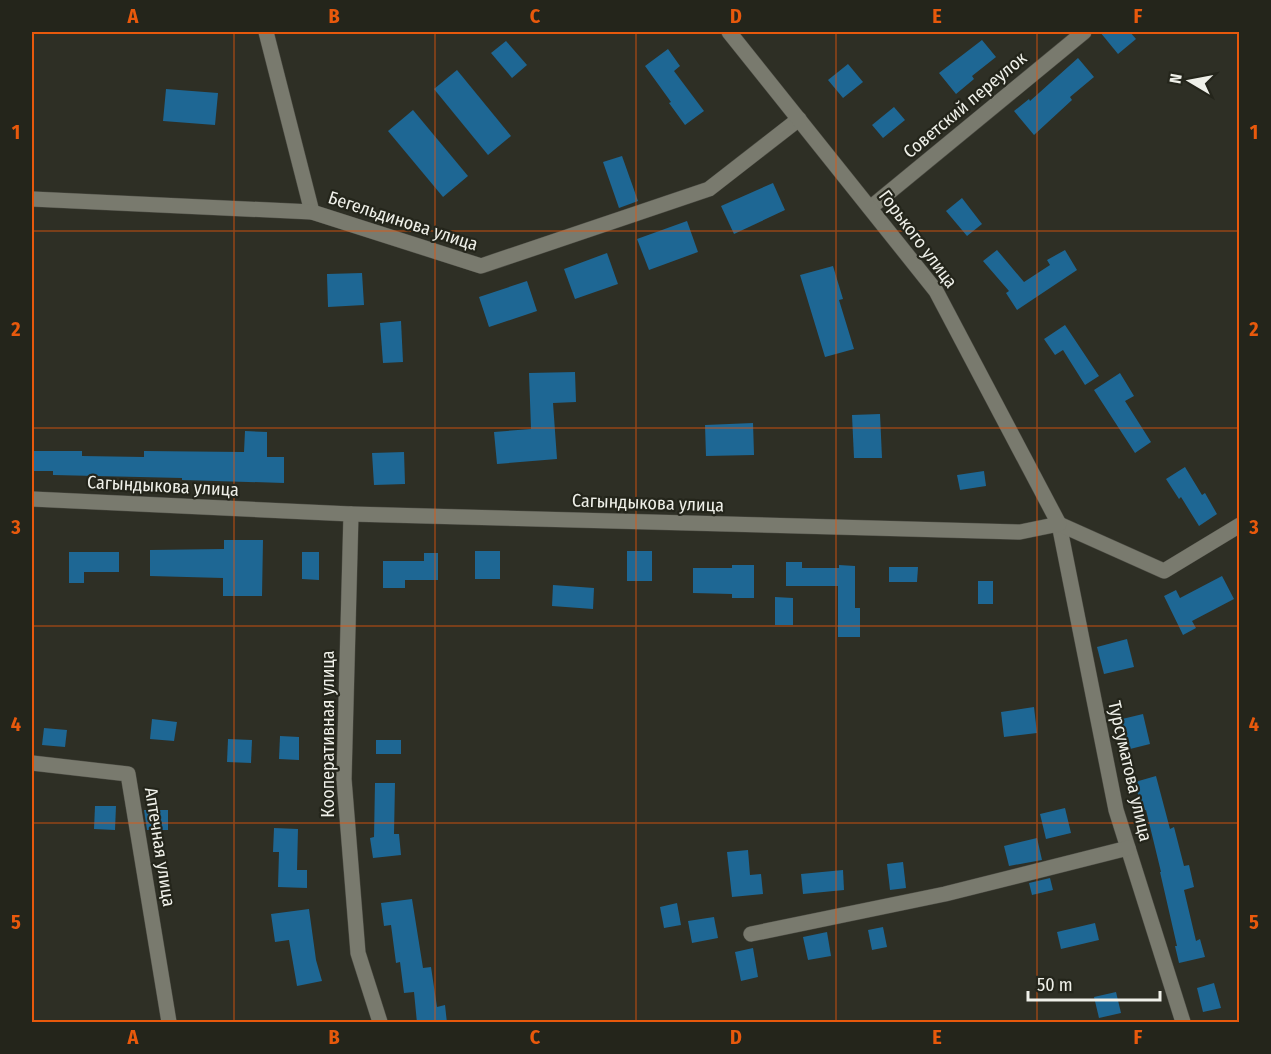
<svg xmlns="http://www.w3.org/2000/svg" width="1271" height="1054" viewBox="0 0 1271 1054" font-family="'Fira Sans Condensed',sans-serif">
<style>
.building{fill:#1e6794}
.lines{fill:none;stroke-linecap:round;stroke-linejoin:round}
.minor-casing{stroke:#4b4b43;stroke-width:16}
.tertiary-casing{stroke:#4b4b43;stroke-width:16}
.minor{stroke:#797a6e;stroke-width:15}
.tertiary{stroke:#797a6e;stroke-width:15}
.grid{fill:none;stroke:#e8590c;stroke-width:1.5;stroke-opacity:0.55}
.labels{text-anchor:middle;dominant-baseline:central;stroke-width:4.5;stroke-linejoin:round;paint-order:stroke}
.street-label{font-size:18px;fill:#eff0e9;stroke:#24251b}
.neatline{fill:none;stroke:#e8590c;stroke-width:2}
.grid-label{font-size:20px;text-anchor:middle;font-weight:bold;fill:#e8590c}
</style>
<rect width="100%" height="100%" fill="#2e2f25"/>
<g class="building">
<polygon points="1100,32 1130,32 1136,39 1118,54"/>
<polygon points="982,40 996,57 972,76 974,79 956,94 939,73"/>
<polygon points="506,41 527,65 512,78 491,53"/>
<polygon points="668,49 680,66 674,71 704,111 685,125 669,103 671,102 645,66"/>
<polygon points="1078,58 1094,77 1070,97 1072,100 1034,135 1014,111 1029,99 1030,101"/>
<polygon points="848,64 863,82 843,98 828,80"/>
<polygon points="457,70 511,136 488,155 434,89"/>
<polygon points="166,89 218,93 215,125 163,121"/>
<polygon points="894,107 905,120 883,138 872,125"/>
<polygon points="413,110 468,176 443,197 388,131"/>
<polygon points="622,156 638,201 619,208 603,162"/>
<polygon points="773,183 785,210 734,234 721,206"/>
<polygon points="962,198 982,224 967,236 946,211"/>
<polygon points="687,221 698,252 649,270 637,239"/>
<polygon points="997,250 1024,282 1050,265 1047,260 1065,250 1077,270 1017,310 1006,293 1009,291 983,261"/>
<polygon points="607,253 618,284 575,299 564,269"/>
<polygon points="833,266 843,299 839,300 854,349 825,357 800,275"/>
<polygon points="362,273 364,305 328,307 327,274"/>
<polygon points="527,281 537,311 489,327 479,297"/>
<polygon points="401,321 403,362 383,363 380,323"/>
<polygon points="1065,325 1099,376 1085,385 1063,350 1055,355 1044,339"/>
<polygon points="575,372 576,402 553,403 557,459 497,464 494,432 531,429 529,373"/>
<polygon points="1120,373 1134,396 1125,401 1151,442 1135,453 1094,390"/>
<polygon points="880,414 882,458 854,458 852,415"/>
<polygon points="753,423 754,455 706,456 705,425"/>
<polygon points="245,431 267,432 267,457 284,457 284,483 182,480 182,478 53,475 53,471 32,471 32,451 82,451 82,456 144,457 144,451 244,452"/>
<polygon points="404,452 405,484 374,485 372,453"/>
<polygon points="1185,467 1202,495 1205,493 1217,514 1199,526 1181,497 1179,499 1166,479"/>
<polygon points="984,471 986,486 960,490 957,475"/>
<polygon points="224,540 263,540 262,596 223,596 223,578 150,576 150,550 224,549"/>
<rect x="475" y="551" width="25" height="28"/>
<rect x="627" y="551" width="25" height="30"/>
<polygon points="69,552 119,552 119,572 84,572 84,583 69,583"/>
<polygon points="302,552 319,552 319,580 302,579"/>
<polygon points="424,553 438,553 438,580 405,580 405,588 383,588 383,561 424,561"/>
<polygon points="786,562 802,562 802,568 839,568 839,565 855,566 855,608 860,608 860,637 838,637 838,586 786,586"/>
<polygon points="732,565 754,565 754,598 732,598 732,594 693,593 693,568 732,568"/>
<polygon points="889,567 918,567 917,582 889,582"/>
<polygon points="1222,576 1234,599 1192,621 1196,628 1183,635 1164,596 1176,590 1180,598"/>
<rect x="978" y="581" width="15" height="23"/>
<polygon points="553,585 594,588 593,609 552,606"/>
<polygon points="775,597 793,598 793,625 775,625"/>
<polygon points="1127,639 1134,667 1104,674 1097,647"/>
<polygon points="1034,707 1037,733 1004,737 1001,712"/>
<polygon points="1143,714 1150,744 1126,750 1118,720"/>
<polygon points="152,719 177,722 174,741 150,739"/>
<polygon points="44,728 67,730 65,747 42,745"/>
<polygon points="280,736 299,737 299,760 279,759"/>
<polygon points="228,739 252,740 251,763 227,762"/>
<rect x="376" y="740" width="25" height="14"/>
<polygon points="1156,776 1170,829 1174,827 1184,866 1189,865 1194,887 1184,890 1196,941 1200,939 1205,957 1179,963 1175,946 1177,946 1160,872 1161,872 1146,810 1142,811 1135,782"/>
<polygon points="375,783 395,783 394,834 399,834 401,855 373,858 370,838 374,837"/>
<polygon points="95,806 116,806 115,830 94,829"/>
<polygon points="1065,808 1071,833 1046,839 1040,814"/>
<polygon points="144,810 168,810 168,830 147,830"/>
<polygon points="274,828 298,829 297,870 307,870 307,888 278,887 279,852 273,852"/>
<polygon points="1037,838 1042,860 1009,866 1004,846"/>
<polygon points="748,850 750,875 761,874 763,894 732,897 727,852"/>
<polygon points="903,862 906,888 890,890 887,864"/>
<polygon points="843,870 844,890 803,894 801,874"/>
<polygon points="1050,878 1053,890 1032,895 1029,883"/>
<polygon points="412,899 423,968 431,967 437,1007 445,1005 447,1023 417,1023 414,992 404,993 400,962 396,963 391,925 384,926 381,903"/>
<polygon points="677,903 681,925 664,928 660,907"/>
<polygon points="309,909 316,960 322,981 297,986 289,940 275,942 271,914"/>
<polygon points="714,917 718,938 692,943 688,921"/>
<polygon points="1095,923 1099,940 1061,949 1057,932"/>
<polygon points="883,927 887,947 872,950 868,930"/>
<polygon points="827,932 831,956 808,960 803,937"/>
<polygon points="753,948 758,977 741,981 735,952"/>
<polygon points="1214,983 1221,1008 1203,1012 1197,988"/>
<polygon points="1116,992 1121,1013 1099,1018 1094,997"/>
</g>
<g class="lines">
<g class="minor-casing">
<g id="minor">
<polyline points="266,32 312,212"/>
<polyline points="32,199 312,212 481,266 709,189 799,119"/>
<polyline points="870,208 1084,32"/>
<polyline points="351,514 344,779 358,953 380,1022"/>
<polyline points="1059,524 1116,810 1183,1022"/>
<polyline points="1059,524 1164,571 1240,525"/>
<polyline points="32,763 128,774 169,1022"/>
<polyline points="751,934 945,894 1128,848"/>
</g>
</g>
<g class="tertiary-casing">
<polyline id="tertiary" points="32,499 351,514 1020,532 1059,524 936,291 729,32"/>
</g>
<use href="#minor" class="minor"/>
<use href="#tertiary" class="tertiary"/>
</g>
<path class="grid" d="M234,32V1022M435,32V1022M636,32V1022M836,32V1022M1037,32V1022M32,231H1240M32,428H1240M32,626H1240M32,823H1240"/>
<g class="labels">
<g class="street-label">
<text transform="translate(965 105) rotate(-40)">Советский переулок</text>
<text transform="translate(403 221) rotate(18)">Бегельдинова улица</text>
<text transform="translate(918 239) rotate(53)">Горького улица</text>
<text transform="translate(163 486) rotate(3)">Сагындыкова улица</text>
<text transform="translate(648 503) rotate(2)">Сагындыкова улица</text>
<text transform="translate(328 734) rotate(-90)">Кооперативная улица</text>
<text transform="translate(1130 771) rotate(77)">Турсуматова улица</text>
<text transform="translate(160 847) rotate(81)">Аптечная улица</text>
</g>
</g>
<rect width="1271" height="1054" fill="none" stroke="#24251b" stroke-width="66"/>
<g transform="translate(1190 81) rotate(280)" stroke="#24251b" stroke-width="4.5" paint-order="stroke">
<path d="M0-4.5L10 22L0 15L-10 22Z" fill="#eff0e9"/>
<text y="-9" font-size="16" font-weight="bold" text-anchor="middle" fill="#eff0e9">N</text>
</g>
<path d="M1028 991v9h132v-9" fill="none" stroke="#eff0e9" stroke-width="3"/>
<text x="1037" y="991" font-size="18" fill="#eff0e9" stroke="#24251b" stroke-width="4.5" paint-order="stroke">50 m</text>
<rect x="33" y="33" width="1205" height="988" class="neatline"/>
<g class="grid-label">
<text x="133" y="23">A</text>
<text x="334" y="23">B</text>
<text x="535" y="23">C</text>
<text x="736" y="23">D</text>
<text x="937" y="23">E</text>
<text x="1138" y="23">F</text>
<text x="16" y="139">1</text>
<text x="1254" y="139">1</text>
<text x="16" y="336">2</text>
<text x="1254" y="336">2</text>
<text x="16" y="534">3</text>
<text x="1254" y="534">3</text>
<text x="16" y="731">4</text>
<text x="1254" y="731">4</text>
<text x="16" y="929">5</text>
<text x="1254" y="929">5</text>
<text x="133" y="1044">A</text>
<text x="334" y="1044">B</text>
<text x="535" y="1044">C</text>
<text x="736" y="1044">D</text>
<text x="937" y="1044">E</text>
<text x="1138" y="1044">F</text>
</g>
</svg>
